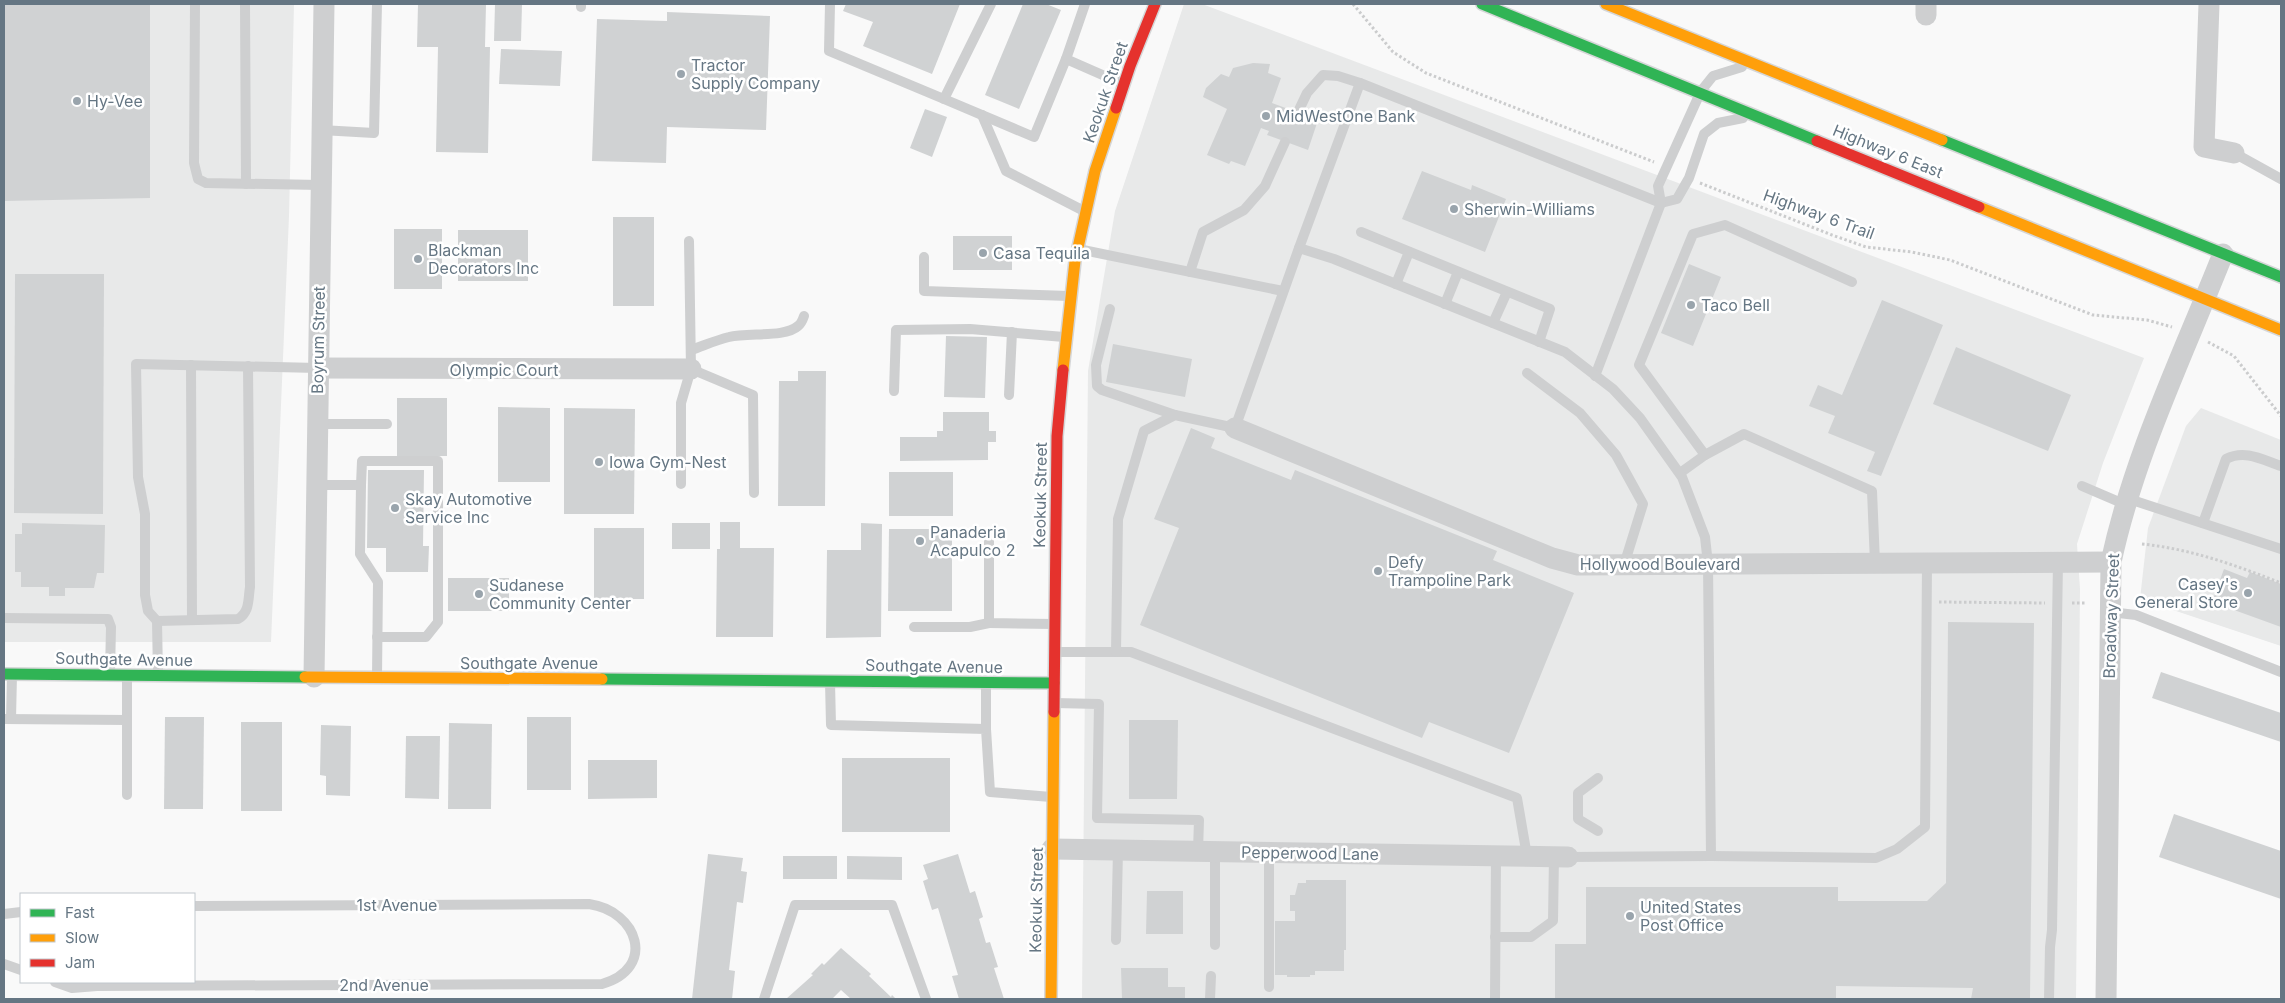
<svg xmlns="http://www.w3.org/2000/svg" width="2285" height="1003" viewBox="0 0 2285 1003" font-family="Inter,sans-serif">
<style>
.built{fill:#e8e9e9}
.building{fill:#d0d2d3}
.lines{fill:none;stroke-linecap:round;stroke-linejoin:round}
.fast-casing{stroke:#d5d6d7;stroke-width:14}
.slow-casing{stroke:#d5d6d7;stroke-width:14}
.jam-casing{stroke:#d5d6d7;stroke-width:14}
.path{stroke:#cbcccd;stroke-width:3;stroke-dasharray:2.5 2.5;stroke-linecap:butt}
.lane{stroke:#cecfd0;stroke-width:10}
.street{stroke:#cecfd0;stroke-width:21}
.fast{stroke:#30b455;stroke-width:11}
.slow{stroke:#ff9f0a;stroke-width:11}
.jam{stroke:#e5322d;stroke-width:11}
.poi-dot{fill:#99a4ac;stroke:#fff;stroke-width:2}
.labels{text-anchor:middle;dominant-baseline:central;stroke-width:5;stroke-linejoin:round;paint-order:stroke}
.poi-label{font-size:16px;fill:#657683;stroke:#fff;text-anchor:start}
.street-label{font-size:16px;fill:#657683;stroke:#fff}
</style>
<rect width="100%" height="100%" fill="#f9f9f9"/>
<g class="built">
<polygon points="4,4 294,4 289,216 271,642 4,642"/>
<polygon points="1184,4 1202,4 2144,358 2103,463 2077,544 2080,589 2076,999 1082,999 1088,371 1115,211"/>
<polygon points="2201,408 2281,440 2281,646 2140,599 2148,528 2186,426"/>
</g>
<g class="building">
<polygon points="4,4 150,4 150,198 4,201"/>
<polygon points="418,4 486,4 485,47 490,47 488,153 436,152 438,47 417,47"/>
<polygon points="495,4 522,4 521,41 494,41"/>
<polygon points="846,4 960,4 932,74 863,46 873,22 843,11"/>
<polygon points="1023,4 1046,4 1061,10 1019,109 985,95"/>
<polygon points="667,12 770,16 766,130 667,127 666,163 592,161 597,19 667,21"/>
<polygon points="501,49 562,51 560,86 499,84"/>
<polygon points="1253,63 1270,64 1268,73 1281,78 1272,103 1318,120 1308,150 1267,135 1269,131 1261,128 1245,166 1231,161 1229,164 1207,155 1227,109 1203,97 1206,88 1221,74 1229,77 1233,68"/>
<polygon points="925,109 947,117 932,157 910,148"/>
<polygon points="1422,171 1471,190 1472,185 1506,199 1485,252 1402,219"/>
<rect x="613" y="217" width="41" height="89"/>
<rect x="394" y="229" width="48" height="60"/>
<rect x="458" y="230" width="70" height="51"/>
<rect x="953" y="236" width="59" height="34"/>
<polygon points="1689,264 1721,277 1693,346 1661,333"/>
<polygon points="15,274 104,274 103,514 14,513"/>
<polygon points="1882,300 1943,325 1881,476 1867,471 1875,452 1828,433 1835,416 1809,406 1818,385 1842,395"/>
<polygon points="946,336 987,337 985,398 944,397"/>
<polygon points="1113,344 1192,359 1185,397 1106,382"/>
<polygon points="1956,347 2071,395 2048,451 1933,404"/>
<polygon points="798,371 826,371 825,506 778,506 779,381 798,381"/>
<rect x="397" y="398" width="50" height="58"/>
<polygon points="498,407 550,408 550,482 498,482"/>
<polygon points="564,408 635,409 634,514 564,514"/>
<polygon points="943,412 989,412 989,431 996,431 996,442 988,442 988,460 900,461 900,437 937,437 937,431 943,431"/>
<polygon points="1191,428 1215,438 1211,448 1291,480 1295,470 1497,551 1493,560 1574,593 1509,753 1429,722 1422,738 1140,625 1179,528 1154,519"/>
<polygon points="368,470 424,470 423,546 429,546 428,572 386,572 386,548 367,548"/>
<rect x="889" y="472" width="64" height="44"/>
<polygon points="720,522 740,522 740,548 774,548 773,637 716,637 717,549 720,549"/>
<polygon points="22,523 105,525 104,573 97,573 94,588 65,588 65,596 49,596 49,587 21,587 21,572 15,572 15,534 22,534"/>
<rect x="672" y="523" width="38" height="26"/>
<polygon points="861,523 882,524 881,637 826,638 827,550 861,550"/>
<rect x="594" y="528" width="50" height="71"/>
<polygon points="889,529 952,529 952,611 888,611"/>
<polygon points="2224,569 2247,578 2250,572 2281,584 2281,627 2212,602"/>
<rect x="448" y="578" width="61" height="33"/>
<polygon points="1948,622 2034,623 2030,999 1971,999 1973,988 1836,986 1836,999 1555,999 1555,944 1586,944 1586,887 1838,887 1838,901 1927,901 1946,883"/>
<polygon points="2161,672 2281,713 2281,742 2152,698"/>
<polygon points="165,717 204,717 203,809 164,809"/>
<rect x="527" y="717" width="44" height="73"/>
<polygon points="1129,720 1178,720 1177,799 1129,799"/>
<rect x="241" y="722" width="41" height="89"/>
<polygon points="449,723 492,724 491,809 448,809"/>
<polygon points="321,725 351,726 350,796 326,795 326,776 320,775"/>
<polygon points="406,736 440,736 439,799 405,798"/>
<rect x="842" y="758" width="108" height="74"/>
<polygon points="588,760 657,760 657,798 588,799"/>
<polygon points="2174,814 2281,851 2281,899 2159,857"/>
<polygon points="708,854 743,858 741,871 747,872 743,903 737,902 729,970 735,971 732,999 692,999"/>
<polygon points="958,854 970,893 975,891 983,917 979,919 986,943 990,942 998,967 994,968 1004,999 959,999 952,976 958,975 938,908 932,910 923,881 928,879 923,865"/>
<rect x="783" y="856" width="54" height="23"/>
<polygon points="847,856 902,857 902,880 847,879"/>
<polygon points="1306,880 1346,880 1346,950 1344,950 1344,971 1315,971 1315,975 1310,975 1310,977 1287,977 1287,975 1275,975 1275,921 1295,921 1295,911 1290,911 1290,895 1295,895 1298,883 1306,883"/>
<polygon points="1147,891 1183,891 1183,934 1146,934"/>
<polygon points="841,948 871,974 869,976 891,997 892,995 896,999 851,999 841,990 832,999 786,999 813,975 811,974 822,963 824,965"/>
<polygon points="1121,968 1168,968 1168,987 1185,987 1185,999 1122,999"/>
</g>
<g class="lines">
<g class="fast-casing">
<g id="fast">
<polyline points="1482,4 1817,141"/>
<polyline points="1942,140 2281,277"/>
<polyline points="4,674 305,677"/>
<polyline points="602,679 1054,683"/>
</g>
</g>
<g class="slow-casing">
<g id="slow">
<polyline points="1606,4 1942,140"/>
<polyline points="1979,207 2281,330"/>
<polyline points="1063,370 1075,261 1095,171 1116,108"/>
<polyline points="305,677 602,679"/>
<polyline points="1051,999 1054,712"/>
</g>
</g>
<g class="jam-casing">
<g id="jam">
<polyline points="1116,108 1130,66 1155,4"/>
<polyline points="1817,141 1979,207"/>
<polyline points="1054,712 1057,436 1063,370"/>
</g>
</g>
<g class="path">
<polyline points="1353,4 1393,52 1426,73 1654,162"/>
<polyline points="1700,183 1832,235 1866,247 1912,252 1950,260 2093,315 2147,320 2172,327"/>
<polyline points="2208,342 2234,356 2281,416"/>
<path d="M2142,544C2191,549 2235,565 2281,583"/>
<polyline points="1939,602 2045,603"/>
<polyline points="2072,603 2086,603"/>
</g>
<g class="lane">
<polyline points="195,4 194,163 198,179 206,183 320,185"/>
<polyline points="245,4 246,184"/>
<polyline points="830,4 829,51 944,99"/>
<polyline points="991,4 944,99 1034,137 1066,59"/>
<polyline points="1085,4 1066,59 1123,84"/>
<polyline points="581,7 581,4"/>
<polyline points="1298,112 1307,93 1323,75 1338,76 1360,83"/>
<polyline points="982,115 1006,171 1084,211"/>
<polyline points="321,130 374,133 377,4"/>
<polyline points="2234,153 2281,179"/>
<polyline points="1361,232 1550,309 1539,342"/>
<polyline points="1299,248 1360,83 1661,203 1677,199 1689,178 1704,134 1718,123 1743,118"/>
<polyline points="1078,249 1283,291"/>
<polyline points="924,257 924,291 1069,296"/>
<polyline points="1190,272 1203,232 1244,210 1265,186 1285,142"/>
<polyline points="1396,284 1409,252"/>
<polyline points="1445,304 1458,272"/>
<polyline points="1110,309 1096,365 1097,386 1102,390 1175,415"/>
<polyline points="1493,323 1507,292"/>
<path d="M691,350C703,346 716,340 729,337C748,332 785,338 798,326C801,324 803,319 804,316"/>
<polyline points="191,365 192,620"/>
<polyline points="691,369 753,395 754,493"/>
<polyline points="1527,373 1580,413 1616,455 1643,504 1624,565"/>
<polyline points="1595,376 1661,203 1658,186 1701,91 1713,76 1742,67"/>
<polyline points="894,391 896,330 970,329 1064,337"/>
<polyline points="1009,395 1012,332"/>
<polyline points="317,424 387,424"/>
<polyline points="1705,455 1639,365 1693,234 1725,225 1852,282"/>
<polyline points="1680,473 1705,455 1744,434 1872,491 1875,563"/>
<polyline points="681,484 681,403 691,369 689,241"/>
<polyline points="316,485 361,485 360,554 378,582 377,677"/>
<polyline points="361,485 362,461 438,461 438,622 426,637 377,637"/>
<polyline points="2082,486 2124,504"/>
<polyline points="2126,498 2281,549"/>
<path d="M2203,523L2226,459C2245,449 2263,460 2281,466"/>
<polyline points="989,533 989,623 1054,624"/>
<polyline points="2110,612 2136,615 2281,672"/>
<polyline points="4,618 108,619 111,627 110,673"/>
<path d="M157,621L238,619C250,612 248,599 250,587L248,366"/>
<polyline points="914,627 970,627 989,623"/>
<polyline points="1056,652 1131,652 1517,798 1527,856"/>
<polyline points="1116,652 1118,519 1144,431 1175,415 1235,428 1299,248 1334,259 1565,352 1613,389 1640,418 1682,477 1705,537 1708,564 1711,856"/>
<polyline points="158,675 157,621 148,611 145,595 145,514 138,477 136,364 318,368"/>
<polyline points="127,676 127,720"/>
<polyline points="830,682 831,725 986,729 990,792 1051,797"/>
<polyline points="1055,703 1099,704 1097,818 1199,820 1198,851"/>
<polyline points="4,719 127,720 127,795"/>
<polyline points="11,719 12,675"/>
<polyline points="986,729 986,684"/>
<polyline points="1598,831 1578,819 1578,793 1598,778"/>
<polyline points="1568,857 1711,856 1876,858 1897,849 1925,827 1927,563"/>
<polyline points="4,914 21,912"/>
<polyline points="1495,937 1531,937 1553,921 1554,856"/>
<polyline points="1116,940 1118,850"/>
<polyline points="1215,945 1215,852"/>
<polyline points="4,964 21,970"/>
<path d="M55,982L72,988L97,986L602,984C657,968 638,911 589,904L194,906"/>
<polyline points="1269,987 1269,852"/>
<polyline points="764,999 795,905 892,905 926,999"/>
<polyline points="1210,999 1211,976"/>
<polyline points="1495,999 1496,856"/>
<polyline points="2049,999 2050,947 2052,930 2058,562"/>
</g>
<g class="street">
<polyline points="2209,4 2204,147 2234,153"/>
<polyline points="1926,15 1926,4"/>
<polyline points="318,368 691,369"/>
<polyline points="1235,428 1552,558 1578,565 2111,562"/>
<polyline points="314,677 324,4"/>
<polyline points="1052,849 1568,857"/>
<path d="M2106,999L2111,562C2134,455 2183,355 2223,254"/>
</g>
<use href="#fast" class="fast"/>
<use href="#slow" class="slow"/>
<use href="#jam" class="jam"/>
</g>
<g class="poi-dot">
<circle cx="681" cy="74" r="5"/>
<circle cx="77" cy="101" r="5"/>
<circle cx="1266" cy="116" r="5"/>
<circle cx="1454" cy="209" r="5"/>
<circle cx="983" cy="253" r="5"/>
<circle cx="418" cy="259" r="5"/>
<circle cx="1691" cy="305" r="5"/>
<circle cx="599" cy="462" r="5"/>
<circle cx="395" cy="508" r="5"/>
<circle cx="920" cy="541" r="5"/>
<circle cx="1378" cy="571" r="5"/>
<circle cx="2248" cy="593" r="5"/>
<circle cx="479" cy="594" r="5"/>
<circle cx="1630" cy="916" r="5"/>
</g>
<g class="labels">
<g class="poi-label">
<text x="691" y="65">Tractor<tspan x="691" dy="18">Supply Company</tspan></text>
<text x="87" y="101">Hy-Vee</text>
<text x="1276" y="116">MidWestOne Bank</text>
<text x="1464" y="209">Sherwin-Williams</text>
<text x="428" y="250">Blackman<tspan x="428" dy="18">Decorators Inc</tspan></text>
<text x="993" y="253">Casa Tequila</text>
<text x="1701" y="305">Taco Bell</text>
<text x="609" y="462">Iowa Gym-Nest</text>
<text x="405" y="499">Skay Automotive<tspan x="405" dy="18">Service Inc</tspan></text>
<text x="930" y="532">Panaderia<tspan x="930" dy="18">Acapulco 2</tspan></text>
<text x="1388" y="562">Defy<tspan x="1388" dy="18">Trampoline Park</tspan></text>
<text x="2238" y="584" text-anchor="end">Casey's<tspan x="2238" dy="18">General Store</tspan></text>
<text x="489" y="585">Sudanese<tspan x="489" dy="18">Community Center</tspan></text>
<text x="1640" y="907">United States<tspan x="1640" dy="18">Post Office</tspan></text>
</g>
<g class="street-label">
<text transform="translate(1105 92) rotate(-71)">Keokuk Street</text>
<text transform="translate(1888 151) rotate(22)">Highway 6 East</text>
<text transform="translate(1819 214) rotate(20)">Highway 6 Trail</text>
<text transform="translate(318 340) rotate(-89)">Boyrum Street</text>
<text x="504" y="370">Olympic Court</text>
<text transform="translate(1040 495) rotate(-89)">Keokuk Street</text>
<text x="1660" y="564">Hollywood Boulevard</text>
<text transform="translate(2111 616) rotate(-88)">Broadway Street</text>
<text transform="translate(124 659) rotate(1)">Southgate Avenue</text>
<text x="529" y="663">Southgate Avenue</text>
<text transform="translate(934 666) rotate(1)">Southgate Avenue</text>
<text transform="translate(1310 853) rotate(1)">Pepperwood Lane</text>
<text transform="translate(1036 900) rotate(-89)">Keokuk Street</text>
<text x="397" y="905">1st Avenue</text>
<text x="384" y="985">2nd Avenue</text>
</g>
</g>
<rect width="2285" height="1003" fill="none" stroke="#657683" stroke-width="10"/>
<rect x="20" y="893" width="175" height="90" fill="#ffffff" stroke="#c1c8cd"/>
<rect x="30" y="909" width="25" height="8" fill="#30b455" stroke="#c1c8cd"/>
<text x="65" y="918" font-size="15" fill="#657683">Fast</text>
<rect x="30" y="934" width="25" height="8" fill="#ff9f0a" stroke="#c1c8cd"/>
<text x="65" y="943" font-size="15" fill="#657683">Slow</text>
<rect x="30" y="959" width="25" height="8" fill="#e5322d" stroke="#c1c8cd"/>
<text x="65" y="968" font-size="15" fill="#657683">Jam</text>
</svg>
